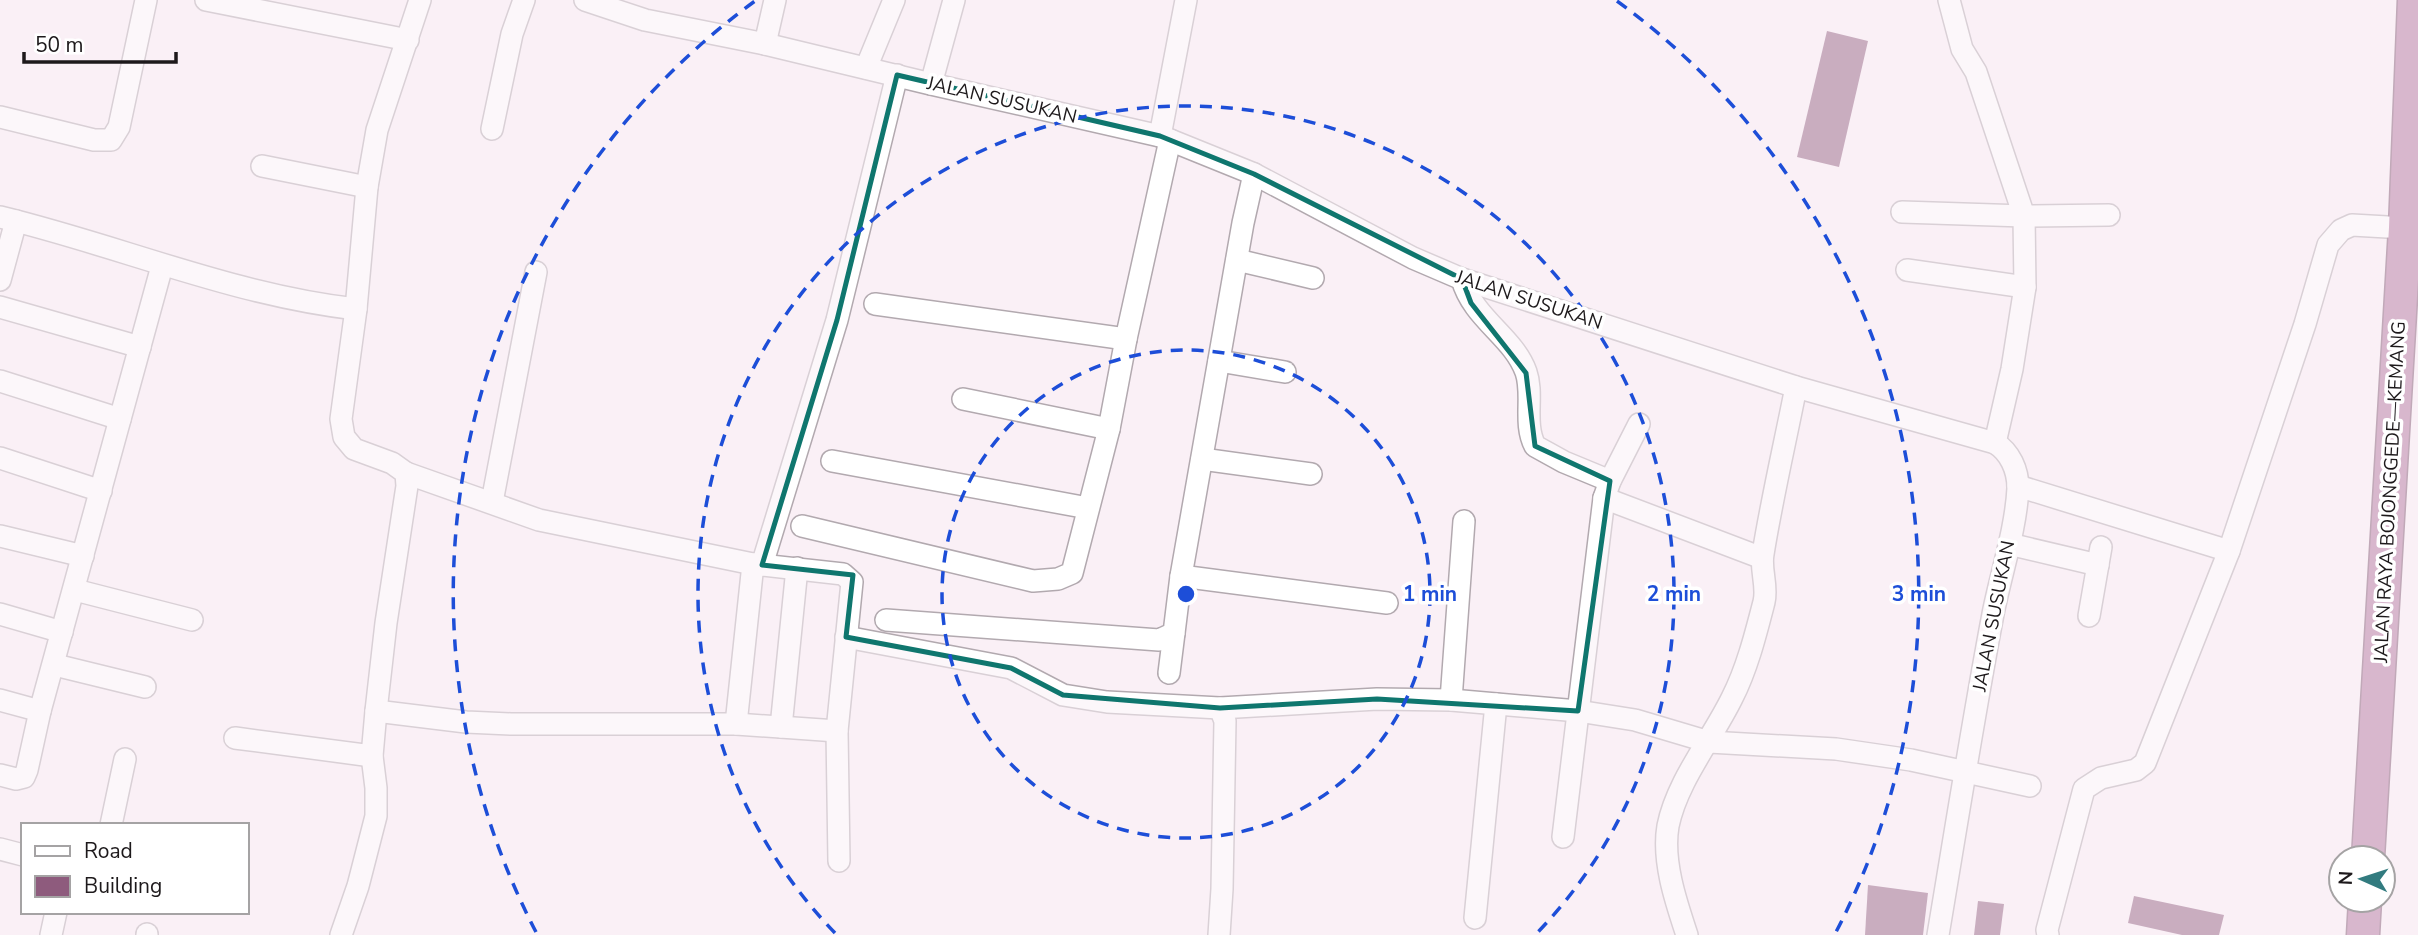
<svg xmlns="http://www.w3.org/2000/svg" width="2418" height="935" viewBox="0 0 2418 935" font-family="'Nunito Sans',sans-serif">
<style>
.building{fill:#8e5b7d}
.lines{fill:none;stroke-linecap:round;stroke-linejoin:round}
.minor-casing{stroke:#b2a9af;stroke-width:24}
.highway-casing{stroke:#7c526e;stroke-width:35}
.minor{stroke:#fff;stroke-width:21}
.highway{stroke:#af719b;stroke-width:32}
.marked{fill:none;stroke:#0f766e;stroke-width:5;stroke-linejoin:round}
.ring{fill:none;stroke:#1d4ed8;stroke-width:3.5;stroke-dasharray:12 9}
.labels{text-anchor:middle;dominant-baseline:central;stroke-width:7;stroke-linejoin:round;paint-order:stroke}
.street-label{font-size:19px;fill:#1d191b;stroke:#fff}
.centre{fill:#1d4ed8;stroke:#fff;stroke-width:3.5}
.ring-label{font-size:21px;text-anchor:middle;font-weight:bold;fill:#1d4ed8;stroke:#fff;stroke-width:7;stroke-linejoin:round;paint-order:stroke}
</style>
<rect width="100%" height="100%" fill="#faf0f6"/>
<g class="building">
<polygon points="1827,31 1868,41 1839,167 1797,157"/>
<polygon points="1868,885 1928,893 1923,935 1865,935"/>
<polygon points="2134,896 2224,915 2219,935 2182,935 2128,923"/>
<polygon points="1978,901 2004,904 2000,935 1974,935"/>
</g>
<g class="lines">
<g class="minor-casing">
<g id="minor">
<polyline points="206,0 408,40"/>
<path d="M585,0L645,20L765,44L931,84L1160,136L1254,174L1413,258L1462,279L1796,387L1995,443C2010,452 2018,470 2018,488C2016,529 2001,573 1993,614C1973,720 1956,828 1938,935"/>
<polyline points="1949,0 1962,49 1976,72 2024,216 2025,287 2012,369 1995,443"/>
<polyline points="765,44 775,0"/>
<polyline points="866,68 894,0"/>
<polyline points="931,84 954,0"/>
<polyline points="0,117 94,140 111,140 119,127 146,0"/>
<polyline points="492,129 512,34 524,0"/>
<polyline points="1160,136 1186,0"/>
<polyline points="262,166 367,187"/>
<polyline points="1902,212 2024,216 2109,215"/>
<path d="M0,217C120,246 233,295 356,309"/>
<polyline points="1237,260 1313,278"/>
<polyline points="1907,270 2025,287"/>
<path d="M1462,279C1473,319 1513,336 1526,372C1534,395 1523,423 1535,446L1564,462L1610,481"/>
<polyline points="0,280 16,221"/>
<polyline points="875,304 1126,339"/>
<polyline points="0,307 140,347"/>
<polyline points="1219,361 1285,372"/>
<polyline points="0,381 120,419"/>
<polyline points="963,399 1109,429"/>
<polyline points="0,458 101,491"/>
<polyline points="1202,459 1311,474"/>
<polyline points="832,461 1088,508"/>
<polyline points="406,473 539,520 753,564 843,574 852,582 837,731 839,861"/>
<polyline points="2018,486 2229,551"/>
<polyline points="1604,498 1762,558"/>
<polyline points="492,502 536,272"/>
<polyline points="802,526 1033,581 1058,579 1072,573 1109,429 1126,339 1170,140"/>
<polyline points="0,536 83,556"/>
<polyline points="2009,544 2098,565"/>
<polyline points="762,565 837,320 897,75"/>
<polyline points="1181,576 1387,603"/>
<polyline points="75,590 192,620"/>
<polyline points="0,614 62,632"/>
<polyline points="2089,616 2101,547"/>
<polyline points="886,620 1159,640 1174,633 1181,576 1243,223 1254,174"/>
<polyline points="846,637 1011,668 1063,695 1107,702 1220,708 1377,699 1451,700 1578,711 1635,720 1709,742 1836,749 1911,760 2030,786"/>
<polyline points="55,665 145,687"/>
<polyline points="1169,673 1174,633"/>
<polyline points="0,700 40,711"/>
<polyline points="1451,700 1464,521"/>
<polyline points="376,711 466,722 511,724 736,724 837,731"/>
<polyline points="736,724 753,564"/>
<polyline points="781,727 797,568"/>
<polyline points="235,738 372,756"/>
<polyline points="0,775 16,779 24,777 27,770 40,711 162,266"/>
<polyline points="111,825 125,759"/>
<polyline points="1563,837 1604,498 1610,481 1639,424"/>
<polyline points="0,849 23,855"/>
<polyline points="1475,918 1496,704"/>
<polyline points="51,935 56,912"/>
<polyline points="147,935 147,934"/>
<polyline points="341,935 358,886 376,816 376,788 372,756 376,711 386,623 407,486 406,473 392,463 354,449 344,437 341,419 356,309 367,187 377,130 420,0"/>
<polyline points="1219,935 1222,889 1225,721 1220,708"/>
<path d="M1687,935C1676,902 1662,861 1668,826C1677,781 1712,739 1732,698C1747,669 1756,633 1764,602C1768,586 1760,570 1763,554C1772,498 1785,443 1796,387"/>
<polyline points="2048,935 2047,930 2084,789 2101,778 2136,770 2145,763 2229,551 2305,324 2328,245 2341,230 2352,225 2405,228 2417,226"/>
</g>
</g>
<g class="highway-casing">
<g id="highway">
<polyline points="2368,858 2405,228 2414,0"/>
<polyline points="2363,935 2365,900"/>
</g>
</g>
<use href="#minor" class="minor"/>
<use href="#highway" class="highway"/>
</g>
<path d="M0 0H2418V935H0ZM897,75L1160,136L1254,174L1462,279L1471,303L1526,373L1535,446L1610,481L1578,711L1377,699L1220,708L1063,695L1011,668L846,637L853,575L762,565L837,320Z" fill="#faf0f6" fill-opacity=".55" fill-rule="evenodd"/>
<path class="marked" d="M897,75L1160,136L1254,174L1462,279L1471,303L1526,373L1535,446L1610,481L1578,711L1377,699L1220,708L1063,695L1011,668L846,637L853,575L762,565L837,320Z"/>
<g class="ring">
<circle cx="1186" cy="594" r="244"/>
<path d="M835 933A488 488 0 1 1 1537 933"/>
<path d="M536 932A733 733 0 0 1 755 1M1617 1A733 733 0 0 1 1836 932"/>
</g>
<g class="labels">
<g class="street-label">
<text transform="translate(1002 100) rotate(13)">JALAN SUSUKAN</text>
<text transform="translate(1529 300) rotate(18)">JALAN SUSUKAN</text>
<text transform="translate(2390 492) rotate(-87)">JALAN RAYA BOJONGGEDE—KEMANG</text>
<text transform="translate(1994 616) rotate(-79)">JALAN SUSUKAN</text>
</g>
</g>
<circle cx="1186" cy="594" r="10" class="centre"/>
<g class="ring-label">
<text x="1430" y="601">1 min</text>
<text x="1674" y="601">2 min</text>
<text x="1919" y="601">3 min</text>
</g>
<rect x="21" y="823" width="228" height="91" fill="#ffffff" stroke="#a5a3a4" stroke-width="2"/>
<rect x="35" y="846" width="35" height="10" fill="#ffffff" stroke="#a5a3a4" stroke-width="2"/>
<text x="84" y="858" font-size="21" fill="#1d191b">Road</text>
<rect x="35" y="876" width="35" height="21" fill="#8e5b7d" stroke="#a5a3a4" stroke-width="2"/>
<text x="84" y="893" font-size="21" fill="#1d191b">Building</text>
<g transform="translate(2362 879) rotate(273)"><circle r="33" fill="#ffffff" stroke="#a5a3a4" stroke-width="2"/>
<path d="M0-5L12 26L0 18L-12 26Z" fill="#327b7f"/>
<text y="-10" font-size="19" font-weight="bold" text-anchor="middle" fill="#1d191b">N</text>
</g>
<path d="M24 52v10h152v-10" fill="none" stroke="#1d191b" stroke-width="3.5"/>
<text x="35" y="52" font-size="21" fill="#1d191b" stroke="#ffffff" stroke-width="5" paint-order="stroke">50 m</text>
</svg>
